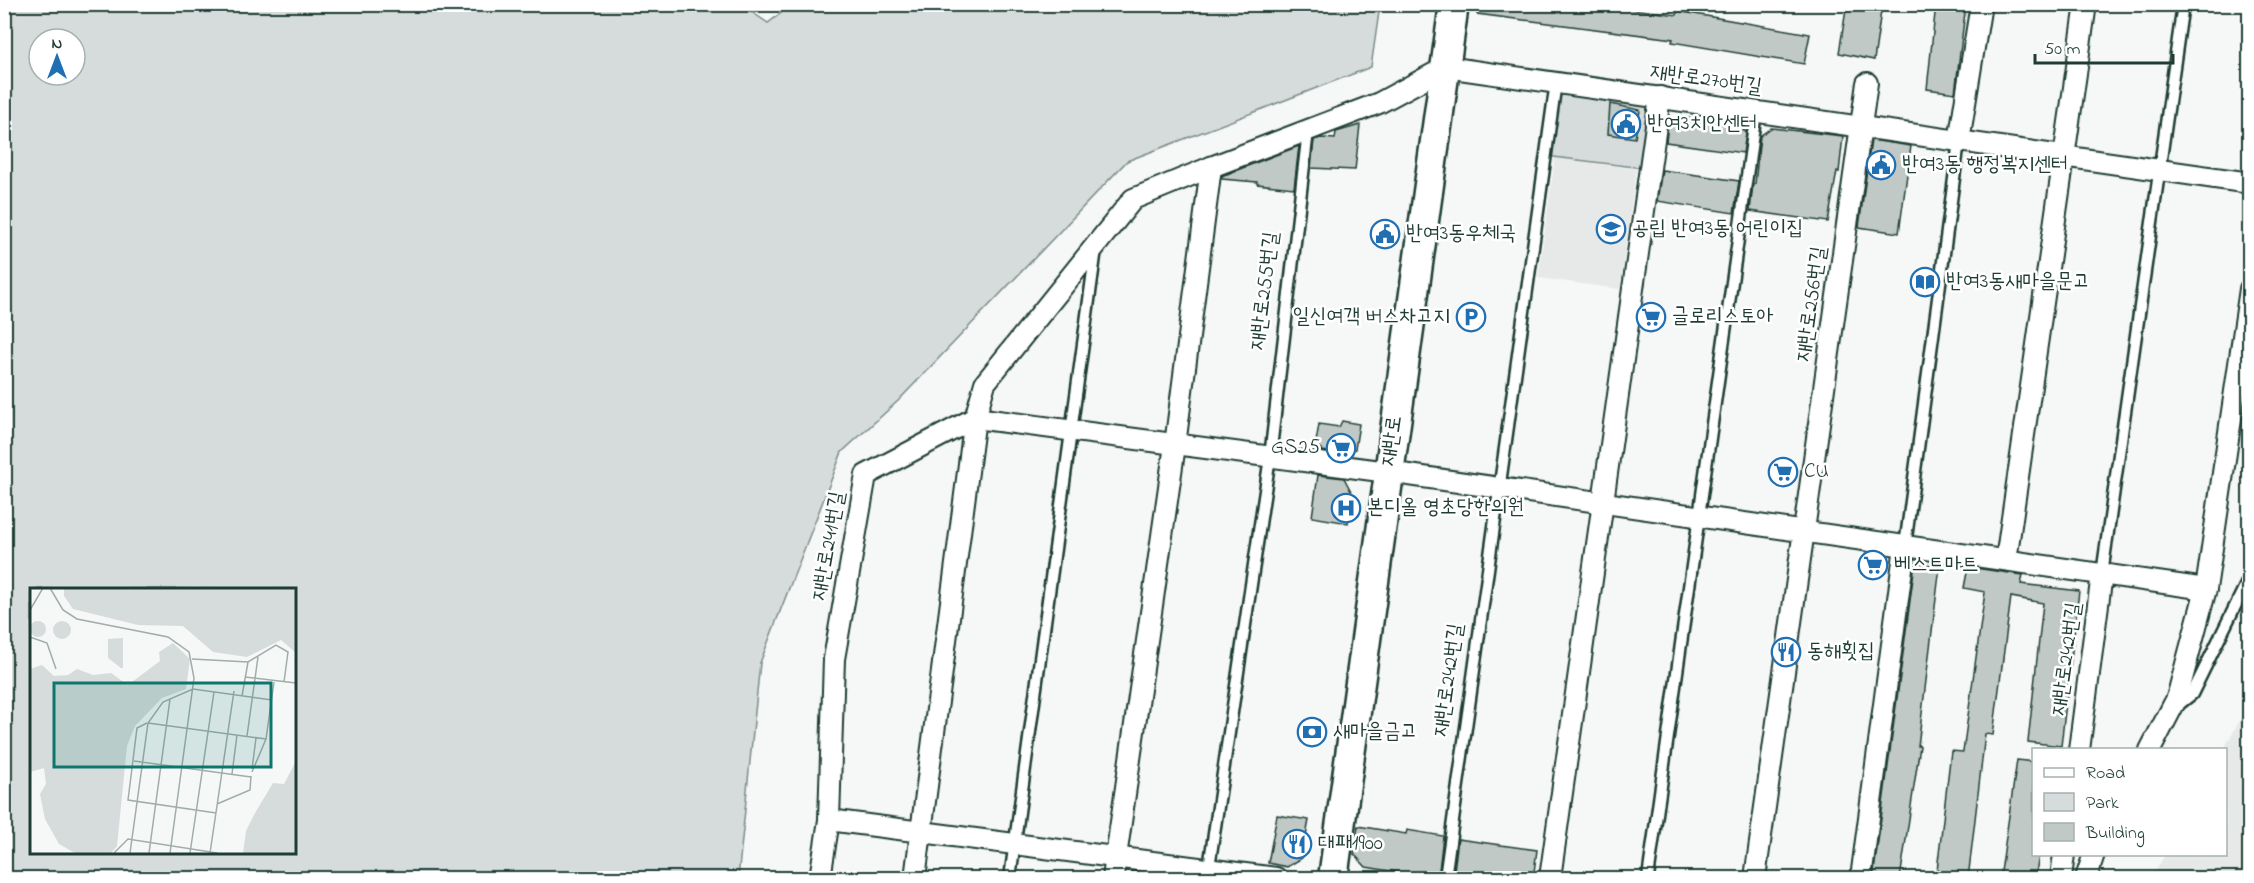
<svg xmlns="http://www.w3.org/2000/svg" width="2254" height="883" viewBox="0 0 2254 883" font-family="'Indie Flower','Poor Story',sans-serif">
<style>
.built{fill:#e6e9e8}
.green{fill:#d6dcdb;stroke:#7a8c88;stroke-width:1.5;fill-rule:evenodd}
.building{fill:#c0c9c6;stroke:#1f3d34;stroke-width:1.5}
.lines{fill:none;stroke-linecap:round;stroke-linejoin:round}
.lane-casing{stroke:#1f3d34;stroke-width:15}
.street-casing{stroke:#1f3d34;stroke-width:24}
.secondary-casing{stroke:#1f3d34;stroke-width:33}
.lane{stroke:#fff;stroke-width:10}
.street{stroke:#fff;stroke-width:20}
.secondary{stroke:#fff;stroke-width:28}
.labels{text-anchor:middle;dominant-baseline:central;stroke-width:5;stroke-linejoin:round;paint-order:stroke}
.street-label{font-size:21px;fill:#1f3d34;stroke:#fff}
.poi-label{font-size:21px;fill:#1f3d34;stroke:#fff;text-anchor:start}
.inset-road{fill:none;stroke:#a0ada9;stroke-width:1.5}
.view{fill:#0f766e;fill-opacity:0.15;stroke:#0f766e;stroke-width:3}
.inset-edge{fill:none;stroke:#1f3d34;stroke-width:3}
</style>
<rect width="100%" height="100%" fill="#f6f7f7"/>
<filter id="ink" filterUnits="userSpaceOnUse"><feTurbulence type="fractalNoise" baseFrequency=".0167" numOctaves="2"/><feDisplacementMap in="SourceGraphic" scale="12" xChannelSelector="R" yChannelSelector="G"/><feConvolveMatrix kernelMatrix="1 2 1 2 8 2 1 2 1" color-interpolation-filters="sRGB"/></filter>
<g filter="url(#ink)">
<g class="built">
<polygon points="1555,158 1636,169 1620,289 1538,278"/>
<polygon points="2249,703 2249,878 2151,878 2165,855 2226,854 2226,750 2224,749"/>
</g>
<g class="green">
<path d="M740,4L768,23L793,4L1380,5L1371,67L1127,161L898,401L842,452L760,663L738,878H5V5ZM39,39H75V75H39ZM32,589H294V852H32Z"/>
<polygon points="1556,82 1660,97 1650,169 1546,156"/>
</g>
<g class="building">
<polygon points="1478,4 1594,4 1677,15 1677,11 1810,34 1804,64 1672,42 1673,39 1477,14"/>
<polygon points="1847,4 1882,4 1874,60 1839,53"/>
<polygon points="1936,4 1966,4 1955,93 1927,89"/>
<polygon points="1610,104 1640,110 1635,138 1608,134"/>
<polygon points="1679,117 1741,126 1746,133 1743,153 1666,142 1668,123"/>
<polygon points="1360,125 1355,170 1311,168 1314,140 1321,138 1335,139 1336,132"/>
<polygon points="1771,128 1843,136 1839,172 1837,171 1828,222 1750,211 1753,184 1755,184 1760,136"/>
<polygon points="1871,140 1911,146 1899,233 1859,227"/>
<polygon points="1299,146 1294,188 1257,184 1257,182 1222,179 1222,176"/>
<polygon points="1662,170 1739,181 1734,213 1657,201"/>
<polygon points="1342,421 1359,424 1355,449 1345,454 1322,451 1322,449 1315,448 1319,424 1339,427"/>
<polygon points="1318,475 1344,478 1353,495 1348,523 1312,517"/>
<polygon points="1915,563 1940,566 1918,746 1920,746 1900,879 1873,879"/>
<polygon points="1968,567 2023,575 2021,584 2079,591 2061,746 2028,742 2043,603 2011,597 1993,735 1985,734 1968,879 1936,879 1951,751 1963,752 1985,592 1964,588"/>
<polygon points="2017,760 2034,762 2034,855 2039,855 2035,879 2000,879"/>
<polygon points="1277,815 1309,820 1302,858 1287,867 1268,863"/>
<polygon points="1358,826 1406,834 1407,830 1443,836 1438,879 1366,867 1354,854"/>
<polygon points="1458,839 1537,850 1533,879 1453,879"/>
</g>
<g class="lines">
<g class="lane-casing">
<g id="lane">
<polyline points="1905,546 1959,141"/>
<polyline points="2102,574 2183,4"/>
<polyline points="2178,705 2192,694 2250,576"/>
<polyline points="1208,874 1270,457 1308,131"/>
<polyline points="1010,878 1096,249"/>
<polyline points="1445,878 1556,82"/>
<polyline points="1648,878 1756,112"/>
</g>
</g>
<g class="street-casing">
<g id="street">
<polyline points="1959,141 1981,4"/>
<polyline points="975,418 1388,472 2206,589"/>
<polyline points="2006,560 2086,4"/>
<polyline points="2079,750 2102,574"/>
<polyline points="2150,750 2177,698 2206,589 2250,289"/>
<polyline points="829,820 1276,878"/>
<polyline points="820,878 829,820 834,659 866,475 975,418"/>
<polyline points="915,878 975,418 985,383 1133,199 1211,167 1379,103 1446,67 2250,183"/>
<polyline points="1113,878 1175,445 1211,167"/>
<polyline points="1550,878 1660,97"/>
<polyline points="1755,878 1867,83"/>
<polyline points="1861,878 1905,546"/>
<polyline points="2061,878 2064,854"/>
<polyline points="2086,878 2094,854"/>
</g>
</g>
<g class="secondary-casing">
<polyline id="secondary" points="1333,878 1454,4"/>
</g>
<use href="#lane" class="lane"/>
<use href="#street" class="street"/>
<use href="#secondary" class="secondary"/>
</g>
</g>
<defs>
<g id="civic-ring" transform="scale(1.5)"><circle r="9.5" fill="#fff" stroke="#1f6fb2" stroke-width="1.5"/><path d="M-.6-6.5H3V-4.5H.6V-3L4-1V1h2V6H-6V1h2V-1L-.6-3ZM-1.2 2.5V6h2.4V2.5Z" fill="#1f6fb2"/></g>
<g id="school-ring" transform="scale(1.5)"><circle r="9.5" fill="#fff" stroke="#1f6fb2" stroke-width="1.5"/><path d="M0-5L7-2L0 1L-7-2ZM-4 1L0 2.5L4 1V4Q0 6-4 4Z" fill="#1f6fb2"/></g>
<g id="library-ring" transform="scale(1.5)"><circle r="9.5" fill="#fff" stroke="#1f6fb2" stroke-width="1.5"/><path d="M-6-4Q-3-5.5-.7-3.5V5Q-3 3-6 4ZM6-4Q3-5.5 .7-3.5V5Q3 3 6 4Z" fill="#1f6fb2"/></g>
<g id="parking-ring" transform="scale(1.5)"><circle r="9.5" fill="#fff" stroke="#1f6fb2" stroke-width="1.5"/><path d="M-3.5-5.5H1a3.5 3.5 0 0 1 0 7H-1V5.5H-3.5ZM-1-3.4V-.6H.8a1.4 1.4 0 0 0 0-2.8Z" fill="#1f6fb2"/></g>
<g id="supermarket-ring" transform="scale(1.5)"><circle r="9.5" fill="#fff" stroke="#1f6fb2" stroke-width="1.5"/><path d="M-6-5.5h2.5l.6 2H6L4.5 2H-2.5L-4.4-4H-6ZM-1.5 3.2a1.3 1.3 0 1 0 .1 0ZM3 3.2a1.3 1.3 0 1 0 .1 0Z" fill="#1f6fb2"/></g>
<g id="hospital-ring" transform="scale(1.5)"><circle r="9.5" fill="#fff" stroke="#1f6fb2" stroke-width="1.5"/><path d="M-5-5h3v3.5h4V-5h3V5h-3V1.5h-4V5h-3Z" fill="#1f6fb2"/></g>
<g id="restaurant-ring" transform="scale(1.5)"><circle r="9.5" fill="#fff" stroke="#1f6fb2" stroke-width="1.5"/><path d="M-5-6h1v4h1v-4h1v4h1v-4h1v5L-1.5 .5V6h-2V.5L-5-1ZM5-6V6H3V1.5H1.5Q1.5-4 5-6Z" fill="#1f6fb2"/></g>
<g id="bank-ring" transform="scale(1.5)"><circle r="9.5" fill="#fff" stroke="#1f6fb2" stroke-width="1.5"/><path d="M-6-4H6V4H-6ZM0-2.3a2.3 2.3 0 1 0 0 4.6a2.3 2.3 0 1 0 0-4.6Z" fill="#1f6fb2"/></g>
</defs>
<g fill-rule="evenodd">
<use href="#civic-ring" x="1626" y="124"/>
<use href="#civic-ring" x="1881" y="165"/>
<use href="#school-ring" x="1611" y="229"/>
<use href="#civic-ring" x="1385" y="234"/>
<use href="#library-ring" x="1925" y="282"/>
<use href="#parking-ring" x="1471" y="317"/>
<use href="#supermarket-ring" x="1651" y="317"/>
<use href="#supermarket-ring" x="1341" y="448"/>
<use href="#supermarket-ring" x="1783" y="472"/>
<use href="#hospital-ring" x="1346" y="508"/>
<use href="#supermarket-ring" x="1873" y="565"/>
<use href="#restaurant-ring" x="1786" y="652"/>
<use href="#bank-ring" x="1312" y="732"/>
<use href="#restaurant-ring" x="1297" y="844"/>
</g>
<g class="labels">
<g class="street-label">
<text transform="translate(1706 80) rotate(8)">재반로270번길</text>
<text transform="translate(1265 291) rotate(-83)">재반로255번길</text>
<text transform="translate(1812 304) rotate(-82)">재반로256번길</text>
<text transform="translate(1392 441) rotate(-82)">재반로</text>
<text transform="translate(829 546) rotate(-80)">재반로241번길</text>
<text transform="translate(2067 659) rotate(-82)">재반로242번길</text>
<text transform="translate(1449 680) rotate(-82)">재반로242번길</text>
</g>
<g class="poi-label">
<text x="1647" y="124">반여3치안센터</text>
<text x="1902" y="165">반여3동 행정복지센터</text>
<text x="1632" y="229">공립 반여3동 어린이집</text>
<text x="1406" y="234">반여3동우체국</text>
<text x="1946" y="282">반여3동새마을문고</text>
<text x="1450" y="317" text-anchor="end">일신여객 버스차고지</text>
<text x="1672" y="317">글로리스토아</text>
<text x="1320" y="448" text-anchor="end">GS25</text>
<text x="1804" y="472">CU</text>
<text x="1367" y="508">본디올 영초당한의원</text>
<text x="1894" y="565">베스트마트</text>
<text x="1807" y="652">동해횟집</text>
<text x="1333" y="732">새마을금고</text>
<text x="1318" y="844">대패1900</text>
</g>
</g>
<g transform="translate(30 588)">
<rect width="266" height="266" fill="#f6f7f7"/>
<path d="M34,0H265V64L251,52L217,69L183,64L153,38L108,37L43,21L34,8ZM0 41a8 8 0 1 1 16 0a8 8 0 1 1-16 0ZM23 42a9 9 0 1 1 18 0a9 9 0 1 1-18 0ZM93,50V80H91L78,70V51ZM143,55L160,71L156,101L132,110L105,138L97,158L87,258L81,265H45L29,256L15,231L10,206L16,196L14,180L0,184V81L12,77L24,88L38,87L47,81L63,87L81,85L98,97L130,73L129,64ZM265,175V265H213L216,243L225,225L243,195L254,196Z" fill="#d6dcdb"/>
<path class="inset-road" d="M20,0L33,22L47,31L138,49L159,64L164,90L140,265M0,22L13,0M0,49L17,55L26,81M162,71L218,74L246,57L258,64L254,94M215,89L266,95M212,108L218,74M117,135L107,140L98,212L186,225M118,135L236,151M217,148L228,69M104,173L221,189M222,181L226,150M222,184L236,151L244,94M202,186L207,147M187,216L220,202L221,188M84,265L98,251L187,265M100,265L118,135L133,114L163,101L242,112M119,265L140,111M160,265L184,104M180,265L204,103"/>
<path class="view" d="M24,95H241V179H24Z"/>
<rect width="266" height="266" class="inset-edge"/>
</g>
<rect width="2254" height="883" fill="none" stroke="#fff" stroke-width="24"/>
<rect x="12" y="12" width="2230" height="859" fill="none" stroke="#1f3d34" stroke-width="2" filter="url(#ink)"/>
<rect x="2032" y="748" width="195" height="108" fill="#ffffff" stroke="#a5b1ae" stroke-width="1.5"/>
<rect x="2044" y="768" width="30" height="9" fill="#ffffff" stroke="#a5b1ae" stroke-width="1.5"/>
<text x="2086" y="778" font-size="18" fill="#1f3d34">Road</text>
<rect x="2044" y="793" width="30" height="18" fill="#d6dcdb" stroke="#a5b1ae" stroke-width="1.5"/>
<text x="2086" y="808" font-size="18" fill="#1f3d34">Park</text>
<rect x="2044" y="823" width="30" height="18" fill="#c0c9c6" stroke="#a5b1ae" stroke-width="1.5"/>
<text x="2086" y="838" font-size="18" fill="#1f3d34">Building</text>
<g transform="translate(57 57)"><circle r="28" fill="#ffffff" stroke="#a5b1ae" stroke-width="1.5"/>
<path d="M0-4.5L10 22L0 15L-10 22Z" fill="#1f6fb2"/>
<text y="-9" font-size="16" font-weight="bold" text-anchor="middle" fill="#1f3d34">N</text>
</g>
<path d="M2035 54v9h138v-9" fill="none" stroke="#1f3d34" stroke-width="3"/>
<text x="2044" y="54" font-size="18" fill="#1f3d34" stroke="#ffffff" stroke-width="4.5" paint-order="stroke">50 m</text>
</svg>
